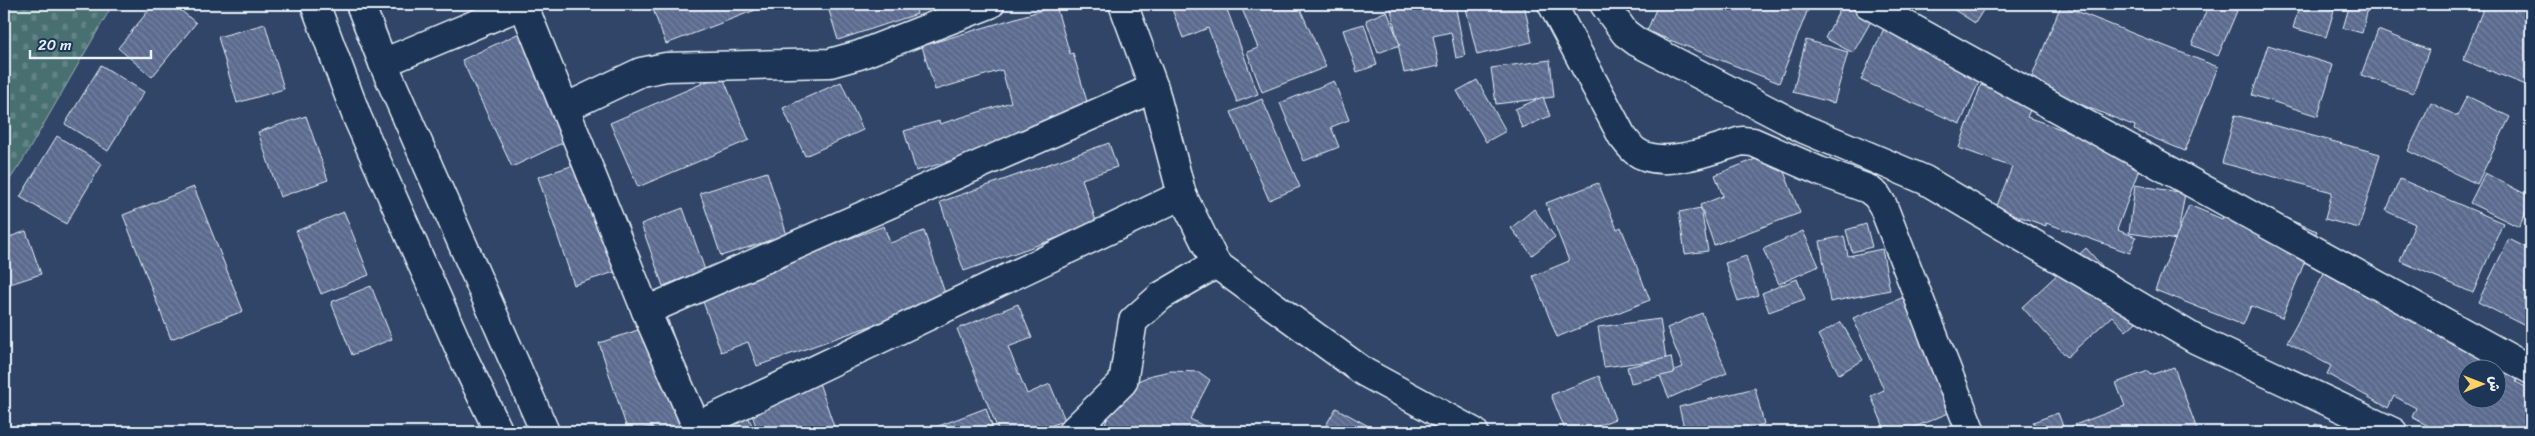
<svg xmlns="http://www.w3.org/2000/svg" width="2535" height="436" viewBox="0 0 2535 436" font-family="Sriracha,'Playpen Sans Arabic',sans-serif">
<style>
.built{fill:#405377}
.cemetery{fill:url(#cemetery-stones);stroke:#99b0b4}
.building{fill:url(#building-back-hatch);stroke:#e8f1f8;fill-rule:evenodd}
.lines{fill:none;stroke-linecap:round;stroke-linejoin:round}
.minor-casing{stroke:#e8f1f8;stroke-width:31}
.minor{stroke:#1d3557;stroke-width:28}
</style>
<defs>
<pattern id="cemetery-stones" width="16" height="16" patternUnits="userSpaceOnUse" patternTransform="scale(1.25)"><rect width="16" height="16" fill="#4a6f71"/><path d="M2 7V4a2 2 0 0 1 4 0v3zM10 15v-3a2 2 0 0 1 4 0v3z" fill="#648486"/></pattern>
<pattern id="building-back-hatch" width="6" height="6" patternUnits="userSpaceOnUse" patternTransform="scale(1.25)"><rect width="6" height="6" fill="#5c6b8f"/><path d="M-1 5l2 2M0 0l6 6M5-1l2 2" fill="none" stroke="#7381a0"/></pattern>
</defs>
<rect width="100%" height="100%" fill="#304568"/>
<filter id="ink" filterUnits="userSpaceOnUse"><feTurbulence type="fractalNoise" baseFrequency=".02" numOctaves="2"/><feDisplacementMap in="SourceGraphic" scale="10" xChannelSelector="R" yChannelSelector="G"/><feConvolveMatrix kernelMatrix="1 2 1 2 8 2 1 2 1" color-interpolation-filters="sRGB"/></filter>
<g filter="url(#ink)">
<polygon class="built" points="898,4 969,4 909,26"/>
<polygon class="cemetery" points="4,4 113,4 23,160 4,188"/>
<g class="building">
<polygon points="154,4 173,4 196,23 152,77 118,48"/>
<polygon points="651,4 771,4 666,44"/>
<polygon points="827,4 914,4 917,14 838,40"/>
<polygon points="1170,4 1225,4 1258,94 1237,102 1208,28 1183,38"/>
<polygon points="1240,4 1298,4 1326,67 1262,92 1247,52 1258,48"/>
<polygon points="1390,4 1455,4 1465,56 1456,58 1451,32 1433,36 1439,66 1404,73"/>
<polygon points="1465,4 1524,4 1532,42 1477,55"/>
<polygon points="1658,4 1810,4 1779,83 1647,31"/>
<polygon points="1843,4 1852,4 1874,16 1853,53 1825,38"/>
<polygon points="1945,4 1987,4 1975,23"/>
<polygon points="2209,4 2219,4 2237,11 2218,56 2192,45"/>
<polygon points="2300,4 2336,4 2326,37 2293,28"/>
<polygon points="2350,4 2368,8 2362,33 2343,28"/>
<polygon points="2485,4 2531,4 2531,87 2463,60"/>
<polygon points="2061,5 2218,67 2185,151 2134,130 2135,126 2029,84"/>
<polygon points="1056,6 1070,54 1073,53 1092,119 916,171 904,131 939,121 940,124 1011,102 1002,70 935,90 922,46"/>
<polygon points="1387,11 1400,45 1378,53 1366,20"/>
<polygon points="265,24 284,89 237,103 218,37"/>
<polygon points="1364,24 1377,65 1357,72 1343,30"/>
<polygon points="1885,26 1984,71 1960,124 1861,80"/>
<polygon points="528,29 577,136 512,167 462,60"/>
<polygon points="2378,30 2429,50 2413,93 2361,75"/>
<polygon points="1806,40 1848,52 1834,103 1793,92"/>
<polygon points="2268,45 2333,65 2318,116 2252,95"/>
<polygon points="1550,60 1554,97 1496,104 1491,68"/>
<polygon points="101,65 144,92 108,151 65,124"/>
<polygon points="722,75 749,140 638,187 610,123"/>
<polygon points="1477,80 1506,131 1486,142 1457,91"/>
<polygon points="1334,81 1349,120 1331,127 1339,147 1304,161 1280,103"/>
<polygon points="841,82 863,130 805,156 783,108"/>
<polygon points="1981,85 2033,103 2027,117 2143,158 2117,230 2136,237 2130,253 2046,223 2046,226 1996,208 2012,167 1959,148"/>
<polygon points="2467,96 2510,117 2477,184 2408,151 2431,103 2457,116"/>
<polygon points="1543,97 1550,116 1522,128 1515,109"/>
<polygon points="1262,99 1300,187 1269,200 1231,112"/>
<polygon points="2235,115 2380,154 2359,228 2325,219 2332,192 2222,163"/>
<polygon points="306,116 328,180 280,197 258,132"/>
<polygon points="57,136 102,164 66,224 20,197"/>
<polygon points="1109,143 1117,167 1082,179 1097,224 964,271 940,202"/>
<polygon points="1776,151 1800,213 1714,245 1700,205 1723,196 1715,175"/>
<polygon points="598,157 633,266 574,285 538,177"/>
<polygon points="767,172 787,235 721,256 700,193"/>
<polygon points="2485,173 2531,197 2531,202 2519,227 2470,203"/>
<polygon points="2400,179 2503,223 2473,293 2400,261 2415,224 2386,211"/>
<polygon points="1598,183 1617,229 1621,227 1650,300 1557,337 1533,276 1569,261 1546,203"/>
<polygon points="2135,185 2185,193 2177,240 2129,233"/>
<polygon points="194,187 243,311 171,339 123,215"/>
<polygon points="2231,196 2317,231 2282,318 2251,306 2243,325 2155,290 2189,205 2222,219"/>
<polygon points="683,208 705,270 663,286 641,224"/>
<polygon points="1701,208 1708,251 1685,254 1679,212"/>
<polygon points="1534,209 1555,237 1532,255 1511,228"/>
<polygon points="344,212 369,275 321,294 296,231"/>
<polygon points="1866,224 1872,247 1852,252 1846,230"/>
<polygon points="884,226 890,243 924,231 947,299 757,366 748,342 721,352 701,296 762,270"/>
<polygon points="26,231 41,274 4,286 4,239"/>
<polygon points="1803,231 1819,266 1779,284 1763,249"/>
<polygon points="1844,236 1848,256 1882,249 1890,290 1830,302 1820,241"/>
<polygon points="2509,239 2531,250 2531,312 2525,326 2478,302"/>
<polygon points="2086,248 2145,314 2126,331 2112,316 2067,357 2022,307"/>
<polygon points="1746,256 1758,295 1738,301 1725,263"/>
<path d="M2330,262L2523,368L2516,382L2531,390V432H2439L2412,417L2416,408L2394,396L2388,408L2327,374L2331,366L2287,342ZM2468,368H2498V398H2468Z"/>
<polygon points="1797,279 1805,299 1769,312 1762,293"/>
<polygon points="371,286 392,339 352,355 331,302"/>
<polygon points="1909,295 1951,412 1903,432 1886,432 1871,396 1884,390 1853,318"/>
<polygon points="1018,304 1032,338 1008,347 1027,394 1050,384 1065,420 1036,432 999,432 957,329"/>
<polygon points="1702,313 1727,373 1669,398 1660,376 1683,367 1667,328"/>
<polygon points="1660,319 1666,359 1604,367 1598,327"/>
<polygon points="668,320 705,432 654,432 652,427 628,432 599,343"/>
<polygon points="1841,322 1863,360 1839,374 1818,335"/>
<polygon points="1671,357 1674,373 1631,383 1627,367"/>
<polygon points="2174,367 2198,432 2037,432 2033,422 2058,413 2064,429 2125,406 2116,383 2148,371 2150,375"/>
<polygon points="1171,371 1199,372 1210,380 1190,419 1216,432 1102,432 1111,409 1133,383 1152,375"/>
<polygon points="1599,376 1615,419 1581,432 1566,432 1551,395"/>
<polygon points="818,380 836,432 758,432 748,403"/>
<polygon points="1755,388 1764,424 1747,429 1748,432 1685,432 1679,407"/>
<polygon points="986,408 994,432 929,432 928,430"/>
<polygon points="1336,408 1372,428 1370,432 1322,432"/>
<polygon points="747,414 755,432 728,432 724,423"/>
<polygon points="2315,424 2350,432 2313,432"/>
</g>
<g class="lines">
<g class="minor-casing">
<g id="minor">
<polyline points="315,4 357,117 464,359 499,432"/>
<polyline points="360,4 383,63 545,432"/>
<polyline points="523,4 646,311 1154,88"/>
<polyline points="1123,4 1154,88 1182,195 1216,264"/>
<path d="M1552,4L1622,136C1626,141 1630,147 1635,151C1662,171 1713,149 1742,141L1753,142L1819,171L1868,189L1877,196L1883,206L1971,432"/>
<polyline points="1604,4 1625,33 1637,42 1804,129 1925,180 2195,339 2393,432"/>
<polyline points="1868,4 2531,370"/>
<polyline points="383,63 524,4"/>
<polyline points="565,108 641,72 666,67 830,63 859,55 990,4"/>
<polyline points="646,311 699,432"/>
<polyline points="697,426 1182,195"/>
<polyline points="1072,432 1123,382 1133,321 1161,296 1216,264 1364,372 1474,432"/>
</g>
</g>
<use href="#minor" class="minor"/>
</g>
</g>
<rect width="2535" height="436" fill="none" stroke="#1d3557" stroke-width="20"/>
<rect x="10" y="10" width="2515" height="416" fill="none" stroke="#e8f1f8" stroke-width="2" filter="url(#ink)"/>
<g transform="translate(2482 384) rotate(90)"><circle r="24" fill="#1d3557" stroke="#6e8097"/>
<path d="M0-4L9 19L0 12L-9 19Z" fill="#ffd166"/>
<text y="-8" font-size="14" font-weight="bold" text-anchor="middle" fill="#e8f1f8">ش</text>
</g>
<path d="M30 50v8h121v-8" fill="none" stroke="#e8f1f8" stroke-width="2.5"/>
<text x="38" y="50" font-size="15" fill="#e8f1f8" stroke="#1d3557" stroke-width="4" paint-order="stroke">20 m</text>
</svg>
